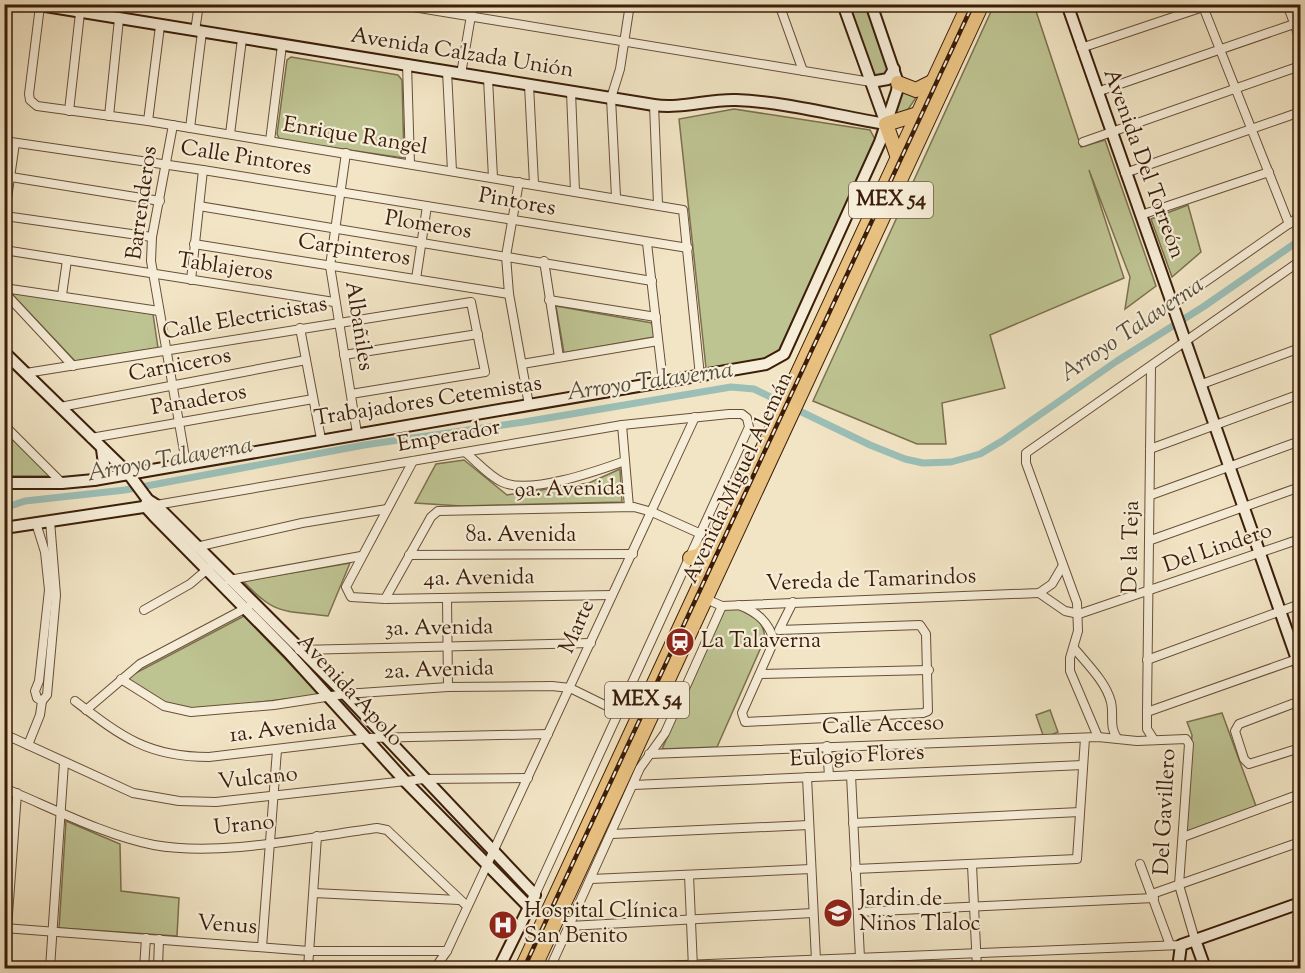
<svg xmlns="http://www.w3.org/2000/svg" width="1305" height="973" viewBox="0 0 1305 973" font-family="'Sorts Mill Goudy',serif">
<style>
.green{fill:#bec392;stroke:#7c704e;stroke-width:1.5}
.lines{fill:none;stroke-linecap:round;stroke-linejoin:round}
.canal{stroke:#9bbfb7;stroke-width:7}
.street-casing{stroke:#694f38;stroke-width:10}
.secondary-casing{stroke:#3b1d09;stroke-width:14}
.highway-casing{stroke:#3b1d09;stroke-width:16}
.street{stroke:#f7eed9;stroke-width:8}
.secondary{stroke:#f7eed9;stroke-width:10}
.highway{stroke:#e9c282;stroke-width:14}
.rail-casing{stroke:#3b1d09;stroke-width:4.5}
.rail{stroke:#f7eed9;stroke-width:2;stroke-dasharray:7;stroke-linecap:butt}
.labels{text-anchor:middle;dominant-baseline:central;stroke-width:4.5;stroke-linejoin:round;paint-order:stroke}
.shield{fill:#f7eed9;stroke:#735c47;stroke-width:1.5}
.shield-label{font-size:21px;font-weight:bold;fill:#3b1d09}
.street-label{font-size:22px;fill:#3b1d09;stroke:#f7eed9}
.poi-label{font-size:22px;fill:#3b1d09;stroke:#f7eed9;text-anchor:start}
.water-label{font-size:24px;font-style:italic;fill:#584e3d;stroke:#f7eed9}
</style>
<rect width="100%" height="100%" fill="#f2e5c5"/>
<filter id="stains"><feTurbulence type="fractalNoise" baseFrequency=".00333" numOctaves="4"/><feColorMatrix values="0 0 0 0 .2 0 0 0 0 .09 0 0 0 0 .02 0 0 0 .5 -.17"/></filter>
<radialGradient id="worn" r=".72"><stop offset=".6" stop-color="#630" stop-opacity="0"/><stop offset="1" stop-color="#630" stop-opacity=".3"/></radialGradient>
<g class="green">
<polygon points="847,5 867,5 891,71 885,79 873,78"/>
<polygon points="994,5 1034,5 1081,147 1105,140 1156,286 1125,309 1130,277 1089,170 1124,278 990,335 1005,388 942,403 946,444 917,444 813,401"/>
<polygon points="291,57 398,75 402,80 404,158 280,140 277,134 287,60"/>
<polygon points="901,91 919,93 905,114 890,120"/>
<polygon points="734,109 870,130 876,141 777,358 706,368 679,119"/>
<polygon points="1188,205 1201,252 1172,277 1151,219"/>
<polygon points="9,291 153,314 158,348 75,361"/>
<polygon points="556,306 652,323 654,337 564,353"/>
<polygon points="5,428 51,476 5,476"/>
<polygon points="464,460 507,495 589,483 620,469 622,502 461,506 415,503 436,464"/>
<path d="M350,563L328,616C282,610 276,616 243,581Z"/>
<path d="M741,608C755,615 763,621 765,638L717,747L662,749L725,609Z"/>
<polygon points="244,616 320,695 194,710 171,706 128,681 130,676"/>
<polygon points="1050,710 1058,732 1044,738 1036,715"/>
<polygon points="1222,713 1256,806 1184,833 1192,735 1187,722"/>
<polygon points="66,821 120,844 121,891 179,898 177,936 59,928"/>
</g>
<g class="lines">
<polyline class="canal" points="4,508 25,501 125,490 364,445 524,422 731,387 754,389 870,445 905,459 923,463 951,462 980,454 1002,441 1117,361 1203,307 1300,240"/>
<g class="street-casing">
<g id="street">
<polyline points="395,4 871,82"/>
<polyline points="762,4 780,8"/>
<polyline points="779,4 803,71"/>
<polyline points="1202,4 1289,224"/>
<polyline points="1287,4 1300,39"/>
<polyline points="40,6 29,94 30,100 37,106 148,121 683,210 700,376"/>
<polyline points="1068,9 1081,4"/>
<polyline points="195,31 199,4"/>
<polyline points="1081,48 1212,4"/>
<polyline points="407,64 410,164"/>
<polyline points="447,71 452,171"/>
<polyline points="461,74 473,4"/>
<polyline points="488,78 493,178"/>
<polyline points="529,85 534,184"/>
<polyline points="571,92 575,191"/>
<polyline points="1097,92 1294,24"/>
<polyline points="654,105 658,204"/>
<polyline points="69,111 80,13"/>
<polyline points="109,116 119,19"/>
<polyline points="148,121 160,26"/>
<polyline points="173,125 152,237 151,261 186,463"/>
<polyline points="190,128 202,32"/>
<polyline points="230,134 242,39"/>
<polyline points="4,141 203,170 688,248"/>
<polyline points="270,141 282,45"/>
<polyline points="1083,142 1300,66"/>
<polyline points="346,153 330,266 357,433"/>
<polyline points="1125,173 1300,112"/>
<polyline points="11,177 160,201"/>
<polyline points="519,182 506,256 509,294 529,405"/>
<polyline points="616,197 611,98 620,69 630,4"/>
<polyline points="199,206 652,281"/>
<polyline points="1141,215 1269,172"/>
<polyline points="5,216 152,237"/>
<polyline points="4,219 15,143"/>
<polyline points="647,243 663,382"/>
<polyline points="194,244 509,294"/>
<polyline points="4,250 334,302"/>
<polyline points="544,261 559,357"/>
<polyline points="416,279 427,206"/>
<polyline points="191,280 203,170"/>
<polyline points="4,288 159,311"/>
<polyline points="4,292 73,366"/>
<polyline points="62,295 67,260"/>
<polyline points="549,300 656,317"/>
<polyline points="1172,305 1300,216"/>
<polyline points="300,328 321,439"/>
<polyline points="344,355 478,334"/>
<polyline points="522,364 658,341"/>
<polyline points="1151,367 1147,712 1147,729 1154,740"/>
<polyline points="26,373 471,302 485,372 351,394"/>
<polyline points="1202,384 1300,348"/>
<polyline points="60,407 306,360"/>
<polyline points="4,425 62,483"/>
<polyline points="622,425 629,507"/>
<polyline points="91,438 313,399"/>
<polyline points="1150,449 1300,394"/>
<path d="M466,453C477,462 489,476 502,482C530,495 597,471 625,461"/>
<polyline points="413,461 346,587 351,597 385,599 612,595"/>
<polyline points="1151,495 1300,441"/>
<polyline points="156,505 622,425 729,414 742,414 747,418 749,427 535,895"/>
<polyline points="1151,540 1300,487"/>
<polyline points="196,547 302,523 387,509"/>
<polyline points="409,555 633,554"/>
<polyline points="229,580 361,556"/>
<polyline points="1039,593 1065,611 1079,614 1300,539"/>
<polyline points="447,598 448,687"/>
<polyline points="385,599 431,517 438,511 634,507 652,512 701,534"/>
<polyline points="706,599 722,606 1039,593 1052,584 1062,567"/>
<path d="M739,605C757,612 769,622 774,641L742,713L745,722L923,713L928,711L926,634L920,625L779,630L793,602"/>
<polyline points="144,610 190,584 210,567"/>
<path d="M1074,648C1087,664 1106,682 1111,702C1114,715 1109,727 1117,738"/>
<polyline points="299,650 591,643"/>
<polyline points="1147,660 1300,604"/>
<polyline points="760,674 929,670"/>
<polyline points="121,679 164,706 191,712 274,705 345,694 448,687 552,686 570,688 619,712"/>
<polyline points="42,701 47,695 56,595 50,521"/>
<path d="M75,701C122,737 148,757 209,757L368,738L548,734"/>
<polyline points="1300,701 1239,724 1235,731 1244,759 1249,764 1300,748"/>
<polyline points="86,710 140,664 248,607"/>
<polyline points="1147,712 1300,658"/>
<polyline points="4,734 133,793 179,801 216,802 424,779 528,778"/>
<polyline points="1098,737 1070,671 1070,658 1078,631 1077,603 1026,463 1026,453 1300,261"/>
<polyline points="28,745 40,715 42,701 37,698 35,691 39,681 49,590 45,552 36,523"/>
<polyline points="827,746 829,776"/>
<polyline points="649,754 1098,737 1137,741 1186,739 1189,744 1179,885 1195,940"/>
<polyline points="851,775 860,958"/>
<polyline points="807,777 816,960"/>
<polyline points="633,785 1083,765"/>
<path d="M4,788C50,807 106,836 154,845C221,857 309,837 377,828L387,830L467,906"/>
<polyline points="853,823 1080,812"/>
<polyline points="612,834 809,825"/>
<polyline points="1183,837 1300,794"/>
<polyline points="1140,864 1170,945"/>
<polyline points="972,865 977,968"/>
<polyline points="855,869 1077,859 1085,738"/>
<polyline points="689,875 693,968"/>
<polyline points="591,879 811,869"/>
<polyline points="314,893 459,900"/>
<polyline points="1152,894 1300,842"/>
<polyline points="858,912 1154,898"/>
<polyline points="569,926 813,913"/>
<polyline points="4,928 309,951 447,951"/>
<polyline points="7,928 17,793"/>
<polyline points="262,947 277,750"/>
<polyline points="50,968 64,763"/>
<polyline points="144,968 146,938"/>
<polyline points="158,968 159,939"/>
<polyline points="308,968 317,836"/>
<polyline points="435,968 447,951 695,417"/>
<polyline points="550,968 640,768 665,733 722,606"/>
<polyline points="610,968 1181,945"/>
<polyline points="1290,968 1300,965"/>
</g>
</g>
<g class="secondary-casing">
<g id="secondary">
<path d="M33,4L654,105C682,109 708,99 736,100C786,102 837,116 886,124"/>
<polyline points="843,4 886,124"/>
<polyline points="1067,4 1300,668"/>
<polyline points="871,82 888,79 894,69"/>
<polyline points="4,352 128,473 148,500 156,505 345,694 535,895 499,968"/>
<polyline points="94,480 104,464 102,449"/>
<polyline points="4,483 62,483 94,480 766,364 784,354 880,142 897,91 898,83 871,4"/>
<polyline points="148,500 145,506 154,516 288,652 405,781 529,907"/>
<polyline points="4,528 150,506"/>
<polyline points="1195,940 1205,968"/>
<polyline points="1178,968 1181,945 1300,903"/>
</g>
</g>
<g class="highway-casing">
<g id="highway">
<polyline points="898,83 916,90 934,81"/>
<polyline points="897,155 886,124 918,114"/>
<polyline points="690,558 700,555 719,530"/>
<polyline points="522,968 969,4"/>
<polyline points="534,968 982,4"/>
</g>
</g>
<use href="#street" class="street"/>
<use href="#secondary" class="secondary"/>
<use href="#highway" class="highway"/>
<g class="rail-casing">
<polyline id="rail" points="524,968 973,4"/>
</g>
<use href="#rail" class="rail"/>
</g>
<defs>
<g id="station-disc" transform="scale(1.5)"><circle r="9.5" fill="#8f2418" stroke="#f7eed9"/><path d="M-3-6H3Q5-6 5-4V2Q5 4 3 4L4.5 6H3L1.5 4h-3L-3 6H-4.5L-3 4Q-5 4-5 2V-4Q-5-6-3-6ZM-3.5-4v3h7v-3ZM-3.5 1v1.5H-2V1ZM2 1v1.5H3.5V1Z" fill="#fff"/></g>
<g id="school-disc" transform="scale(1.5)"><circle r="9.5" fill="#8f2418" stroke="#f7eed9"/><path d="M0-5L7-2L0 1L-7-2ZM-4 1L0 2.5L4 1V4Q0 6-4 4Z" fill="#fff"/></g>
<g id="hospital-disc" transform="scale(1.5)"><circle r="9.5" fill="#8f2418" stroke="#f7eed9"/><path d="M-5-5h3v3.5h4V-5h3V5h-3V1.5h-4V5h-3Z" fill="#fff"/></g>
</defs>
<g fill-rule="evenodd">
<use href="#station-disc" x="680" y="642"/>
<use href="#school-disc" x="838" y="913"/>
<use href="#hospital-disc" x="503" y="925"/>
</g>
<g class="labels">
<g class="shield">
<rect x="849" y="182" width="84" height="36" rx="4.5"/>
<rect x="605" y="682" width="84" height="36" rx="4.5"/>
</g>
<g class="shield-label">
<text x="891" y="200">MEX 54</text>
<text x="647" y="700">MEX 54</text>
</g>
<g class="street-label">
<text transform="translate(462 54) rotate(9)">Avenida Calzada Unión</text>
<text transform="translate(355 137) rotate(9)">Enrique Rangel</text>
<text transform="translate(246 159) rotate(9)">Calle Pintores</text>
<text transform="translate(1143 164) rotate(70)">Avenida Del Torreón</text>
<text transform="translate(143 203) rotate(-82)">Barrenderos</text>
<text transform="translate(517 203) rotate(10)">Pintores</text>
<text transform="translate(428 226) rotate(9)">Plomeros</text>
<text transform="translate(354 251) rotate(9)">Carpinteros</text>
<text transform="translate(225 268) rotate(8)">Tablajeros</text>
<text transform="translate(245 319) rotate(-10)">Calle Electricistas</text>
<text transform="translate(358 326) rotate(81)">Albañiles</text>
<text transform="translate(180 366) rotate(-11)">Carniceros</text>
<text transform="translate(199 401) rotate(-10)">Panaderos</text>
<text transform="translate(428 402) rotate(-9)">Trabajadores Cetemistas</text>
<text transform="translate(449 437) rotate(-10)">Emperador</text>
<text transform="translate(739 478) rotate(-65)">Avenida Miguel Alemán</text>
<text transform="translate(570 490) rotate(-1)">9a. Avenida</text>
<text x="521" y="536">8a. Avenida</text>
<text transform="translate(1132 547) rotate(-89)">De la Teja</text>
<text transform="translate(1218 549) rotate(-19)">Del Lindero</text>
<text transform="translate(479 579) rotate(-1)">4a. Avenida</text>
<text transform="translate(871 581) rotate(-2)">Vereda de Tamarindos</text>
<text transform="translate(578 627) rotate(-66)">Marte</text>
<text transform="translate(439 629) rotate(-1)">3a. Avenida</text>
<text transform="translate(439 671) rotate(-2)">2a. Avenida</text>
<text transform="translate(349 691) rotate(47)">Avenida Apolo</text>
<text transform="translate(883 726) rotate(-2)">Calle Acceso</text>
<text transform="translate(283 730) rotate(-7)">1a. Avenida</text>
<text transform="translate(857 757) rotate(-3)">Eulogio Flores</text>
<text transform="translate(258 779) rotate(-6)">Vulcano</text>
<text transform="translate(1166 812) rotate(-87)">Del Gavillero</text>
<text transform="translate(244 826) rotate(-6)">Urano</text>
<text transform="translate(227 926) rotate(4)">Venus</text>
</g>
<g class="poi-label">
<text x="701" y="642">La Talaverna</text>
<text x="859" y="900">Jardin de<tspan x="859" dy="25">Niños Tlaloc</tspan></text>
<text x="524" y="912">Hospital Clínica<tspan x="524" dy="25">San Benito</tspan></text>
</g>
<g class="water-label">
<text transform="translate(1132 330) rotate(-34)">Arroyo Talaverna</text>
<text transform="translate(650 382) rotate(-8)">Arroyo Talaverna</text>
<text transform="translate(170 460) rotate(-10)">Arroyo Talaverna</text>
</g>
</g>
<rect width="1305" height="973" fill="none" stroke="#f2e5c5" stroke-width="24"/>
<rect x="6" y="6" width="1293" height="961" fill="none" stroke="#3b1d09" stroke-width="3"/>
<rect x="12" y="12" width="1281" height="949" fill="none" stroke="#3b1d09" stroke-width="1.5"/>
<rect width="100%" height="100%" filter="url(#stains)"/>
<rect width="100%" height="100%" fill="url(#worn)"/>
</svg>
